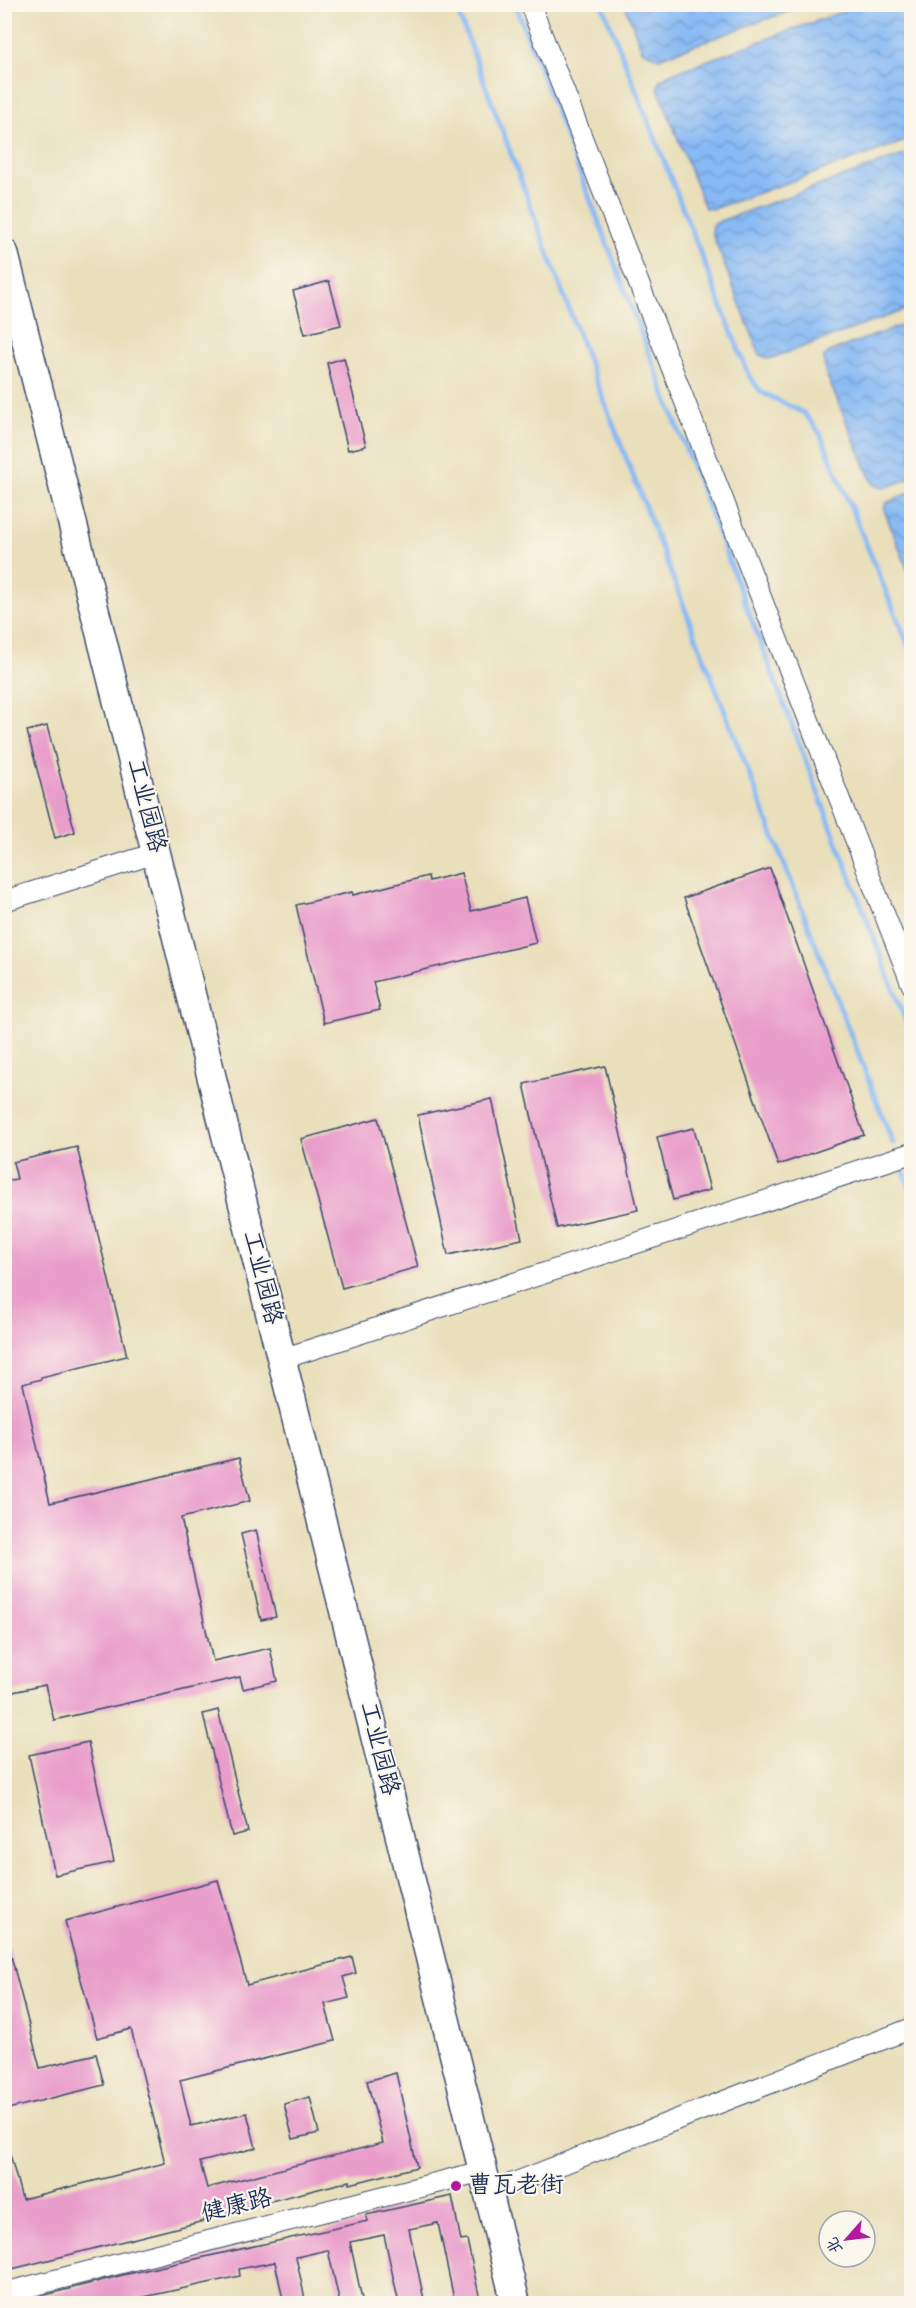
<svg xmlns="http://www.w3.org/2000/svg" width="916" height="2308" viewBox="0 0 916 2308" font-family="'Indie Flower','LXGW WenKai TC',sans-serif">
<style>
.water{fill:url(#water-waves);stroke:#5174a9;stroke-width:1.5}
.lines{fill:none;stroke-linecap:round;stroke-linejoin:round}
.stream{stroke:#87b9f4;stroke-width:5}
.building{fill:#e99dcb}
.street-casing{stroke:#3a496c;stroke-width:22}
.secondary-casing{stroke:#3a496c;stroke-width:31}
.street{stroke:#fff;stroke-width:20}
.secondary{stroke:#fff;stroke-width:28}
.poi-dot{fill:#b5179e;stroke:#fbf7ec;stroke-width:2}
.labels{text-anchor:middle;dominant-baseline:central;stroke-width:4.5;stroke-linejoin:round;paint-order:stroke}
.street-label{font-size:24px;fill:#1b2f5e;stroke:#fbf7ec}
.poi-label{font-size:24px;fill:#1b2f5e;stroke:#fbf7ec;text-anchor:start}
</style>
<defs>
<pattern id="water-waves" width="16" height="10" patternUnits="userSpaceOnUse" patternTransform="scale(1.5)"><rect width="16" height="10" fill="#87b9f4"/><path d="M0 5q4-4 8 0t8 0" fill="none" stroke="#6e97c9"/></pattern>
</defs>
<rect width="100%" height="100%" fill="#fbf7ec"/>
<filter id="ink" filterUnits="userSpaceOnUse"><feTurbulence type="fractalNoise" baseFrequency=".0167" numOctaves="2"/><feDisplacementMap in="SourceGraphic" scale="12" xChannelSelector="R" yChannelSelector="G"/><feConvolveMatrix kernelMatrix="1 2 1 2 8 2 1 2 1" color-interpolation-filters="sRGB"/></filter>
<filter id="wash" filterUnits="userSpaceOnUse"><feTurbulence type="fractalNoise" baseFrequency=".008" numOctaves="4" result="noise"/><feDisplacementMap in="SourceGraphic" scale="24" xChannelSelector="R" yChannelSelector="G"/><feGaussianBlur stdDeviation="1.35" result="paint"/><feColorMatrix in="noise" values="0 0 0 0 0 0 0 0 0 0 0 0 0 0 0 0 0 1.4 0 .05"/><feComposite in="paint" operator="in"/></filter>
<g filter="url(#wash)">
<rect width="100%" height="100%" fill="#e9dfbb"/>
<g class="water">
<polygon points="863,4 911,5 911,139 713,209 705,208 658,88 660,80 670,74"/>
<polygon points="625,5 806,5 659,58 642,50"/>
<polygon points="911,152 911,308 769,359 760,355 712,233 713,225 720,221"/>
<polygon points="911,322 911,478 884,488 874,485 869,475 825,371 824,357 829,352"/>
<polygon points="911,492 912,492 911,578 884,510 886,503"/>
</g>
<g class="lines">
<g class="stream">
<polyline points="455,4 588,360 893,1143"/>
<polyline points="515,4 912,1037"/>
<polyline points="602,4 749,376 761,392 804,413 820,433 912,654"/>
<polyline points="904,1172 912,1192"/>
</g>
</g>
<g id="blocks">
<g class="building">
<polygon points="329,281 341,325 305,334 293,291"/>
<polygon points="344,358 366,446 348,450 327,363"/>
<polygon points="47,726 75,832 55,838 27,731"/>
<polygon points="770,868 864,1135 778,1165 684,898"/>
<polygon points="461,873 471,911 525,898 536,943 373,982 380,1010 324,1023 296,905 352,892 353,895 428,876 429,881"/>
<polygon points="605,1066 638,1210 557,1228 524,1084"/>
<polygon points="492,1099 522,1239 448,1255 418,1115"/>
<polygon points="378,1118 418,1267 342,1288 301,1139"/>
<polygon points="694,1128 710,1190 673,1200 657,1137"/>
<polygon points="77,1147 127,1356 41,1377 41,1379 23,1384 50,1503 239,1458 250,1501 181,1518 213,1661 270,1648 277,1681 243,1689 240,1677 54,1720 45,1685 4,1694 4,1181 17,1179 13,1162"/>
<polygon points="256,1530 276,1617 261,1620 241,1534"/>
<polygon points="218,1710 248,1832 232,1836 203,1714"/>
<polygon points="88,1742 114,1862 55,1875 29,1755"/>
<polygon points="218,1880 247,1985 352,1957 356,1973 343,1977 349,1998 325,2004 335,2041 180,2080 191,2126 247,2113 256,2148 200,2162 207,2188 383,2143 367,2081 396,2073 417,2167 350,2184 350,2181 203,2218 204,2221 4,2271 4,2151 9,2150 22,2199 165,2163 131,2029 97,2038 65,1921"/>
<polygon points="9,1948 40,2068 96,2054 104,2085 4,2110 4,1949"/>
<polygon points="310,2097 319,2133 293,2139 284,2104"/>
<polygon points="452,2196 461,2241 467,2240 481,2304 455,2304 438,2223 409,2229 425,2304 399,2304 384,2235 350,2242 363,2304 340,2304 328,2250 296,2257 306,2304 284,2304 275,2262 239,2269 240,2276 112,2304 18,2304 18,2302 123,2275 368,2221 366,2215"/>
</g>
</g>
</g>
<g filter="url(#ink)">
<use href="#blocks" fill-opacity="0" stroke="#3a496c" stroke-width="1.5"/>
<g class="lines">
<g class="street-casing">
<g id="street">
<polyline points="530,4 912,985"/>
<polyline points="4,901 156,853"/>
<polyline points="282,1359 912,1153"/>
<polyline points="488,2193 912,2028"/>
<polyline points="4,2293 483,2171"/>
</g>
</g>
<g class="secondary-casing">
<polyline id="secondary" points="4,253 156,853 516,2304"/>
</g>
<use href="#street" class="street"/>
<use href="#secondary" class="secondary"/>
</g>
</g>
<circle class="poi-dot" cx="456" cy="2186" r="6"/>
<g class="labels">
<g class="street-label">
<text transform="translate(145 806) rotate(76)">工业园路</text>
<text transform="translate(261 1278) rotate(76)">工业园路</text>
<text transform="translate(378 1749) rotate(76)">工业园路</text>
<text transform="translate(237 2207) rotate(-14)">健康路</text>
</g>
<g class="poi-label">
<text x="468" y="2186">曹瓦老街</text>
</g>
</g>
<rect width="916" height="2308" fill="none" stroke="#fbf7ec" stroke-width="24"/>
<g transform="translate(847 2239) rotate(242)"><circle r="28" fill="#fbf7ec" stroke="#a1a7b3" stroke-width="1.5"/>
<path d="M0-4.5L10 22L0 15L-10 22Z" fill="#b5179e"/>
<text y="-9" font-size="16" font-weight="bold" text-anchor="middle" fill="#1b2f5e">北</text>
</g>
</svg>
